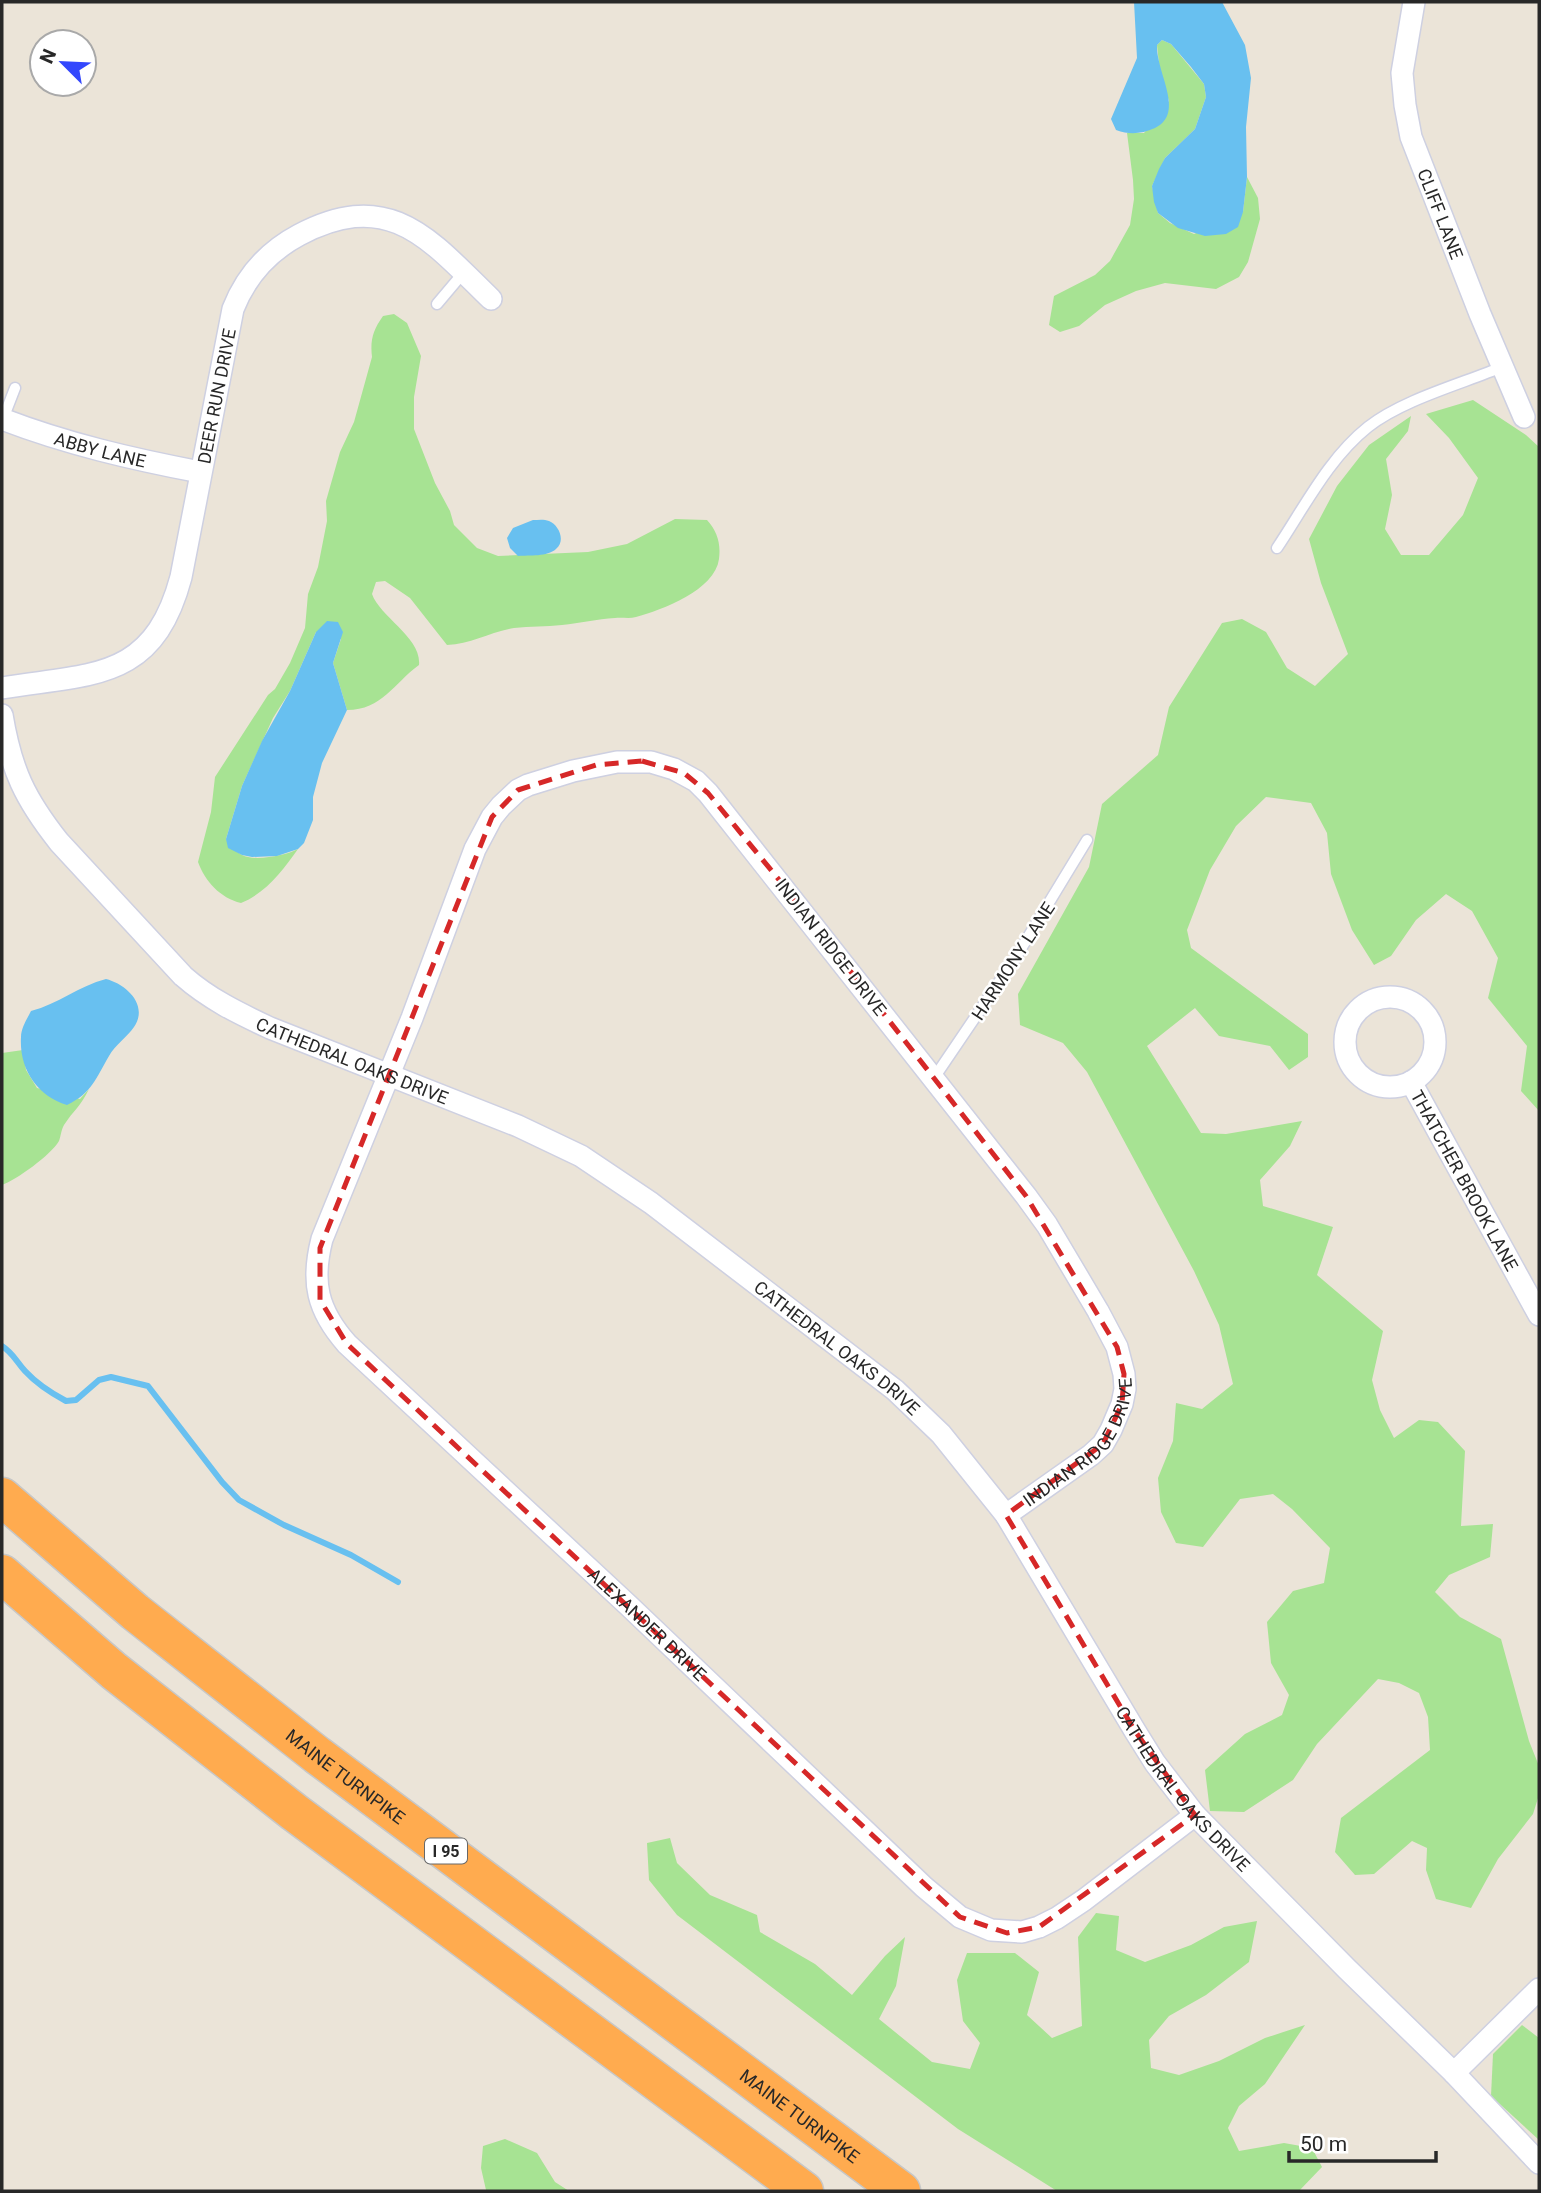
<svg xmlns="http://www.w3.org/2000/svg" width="1541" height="2193" viewBox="0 0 1541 2193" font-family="Roboto,sans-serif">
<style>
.green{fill:#a7e393}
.water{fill:#68c0f0}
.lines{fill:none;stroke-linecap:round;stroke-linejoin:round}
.stream{stroke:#68c0f0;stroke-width:6}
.service-casing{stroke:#ced0e1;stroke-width:13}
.minor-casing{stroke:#ced0e1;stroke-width:24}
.motorway-casing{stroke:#c7c7c7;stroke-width:41}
.service{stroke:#fff;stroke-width:10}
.minor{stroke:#fff;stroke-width:21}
.motorway{stroke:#ffab4f;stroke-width:38}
.marked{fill:none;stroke:#d62828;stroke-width:5;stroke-dasharray:14 9;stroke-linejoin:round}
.labels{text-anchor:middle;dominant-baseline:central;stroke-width:5;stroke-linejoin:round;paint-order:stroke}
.shield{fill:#fff;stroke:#686868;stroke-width:2}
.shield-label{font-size:16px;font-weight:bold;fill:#282828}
.street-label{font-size:18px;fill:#282828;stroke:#fff}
</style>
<rect width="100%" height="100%" fill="#ebe4d8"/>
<g class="green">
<polygon points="1162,40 1171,44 1204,84 1206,97 1195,129 1165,158 1152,186 1158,213 1170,223 1194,234 1243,212 1247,177 1258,198 1260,219 1248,262 1239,277 1216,289 1165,283 1136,291 1105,305 1079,326 1060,332 1049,325 1054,296 1095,275 1110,261 1130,225 1134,199 1133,180 1127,133 1144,133 1169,101 1160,73 1157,45"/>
<path d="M394,314L407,323L421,356L414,397V429L435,483L450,511L454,525L477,548L498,556L588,552L627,544L675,519L707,520C717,531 721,543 719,559C715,590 662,610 636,617C629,619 622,617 615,618C597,619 580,623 562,625C546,627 530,626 514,628C490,632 471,644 447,645L410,598L385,581L376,582L372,594C380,617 422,638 419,665C394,683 382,710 347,710L333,663L341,639L316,632L290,691L273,718L242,786L226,839C230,844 236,852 242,855C255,862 287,855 298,849C283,870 266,893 241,903C220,898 205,881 198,862L211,812L215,777L268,695L275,689L290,663L305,628L308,594L318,567L327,521L326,501L340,452L354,422L372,357C370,340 373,330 383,316Z"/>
<polygon points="1473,400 1526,435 1539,447 1539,1111 1521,1091 1527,1046 1488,998 1498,958 1472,911 1446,894 1416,920 1391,956 1374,965 1352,930 1331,874 1327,833 1311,803 1266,797 1236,826 1210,870 1187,930 1191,948 1308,1034 1308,1057 1289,1070 1270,1046 1219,1036 1195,1008 1147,1046 1201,1133 1226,1134 1302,1121 1290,1146 1260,1180 1263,1206 1333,1227 1317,1275 1383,1331 1372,1380 1380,1410 1394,1438 1419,1420 1438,1422 1465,1451 1461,1526 1493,1524 1490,1557 1449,1575 1435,1592 1460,1617 1501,1639 1529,1741 1539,1766 1539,1795 1533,1814 1498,1859 1471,1908 1436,1899 1426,1870 1427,1848 1412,1841 1374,1874 1355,1875 1335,1852 1341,1818 1430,1750 1428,1717 1419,1693 1399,1683 1378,1679 1317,1744 1293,1780 1244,1812 1210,1811 1205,1770 1245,1734 1282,1715 1289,1695 1271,1663 1267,1622 1293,1591 1324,1583 1330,1548 1292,1509 1273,1494 1240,1499 1203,1547 1176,1543 1161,1512 1158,1478 1173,1441 1176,1403 1202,1409 1233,1384 1219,1325 1194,1271 1087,1072 1063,1043 1020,1025 1018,994 1089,867 1102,804 1158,755 1169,707 1222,623 1242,619 1266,632 1287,668 1315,686 1348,654 1321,583 1309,539 1337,486 1369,445 1411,416 1408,431 1386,459 1392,495 1385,529 1401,555 1429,555 1463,515 1478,478 1449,438 1426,414"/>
<path d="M23,1050L26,1070L37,1088L80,1099L89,1089C81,1106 73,1111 64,1125C61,1130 61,1136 59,1141C51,1155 16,1180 2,1185V1053Z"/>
<polygon points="670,1838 677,1863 710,1895 757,1915 760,1932 815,1964 852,1995 885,1956 905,1937 896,1986 879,2019 932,2062 970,2069 980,2043 963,2021 957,1980 967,1953 1015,1953 1039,1972 1027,2015 1052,2038 1082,2026 1078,1937 1096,1913 1119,1916 1116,1950 1145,1962 1191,1945 1224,1927 1257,1921 1249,1962 1206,1995 1169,2016 1149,2040 1151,2068 1179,2075 1219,2061 1265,2038 1305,2025 1265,2084 1239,2106 1228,2128 1239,2151 1284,2143 1312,2148 1322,2167 1299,2191 1057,2191 958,2129 677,1915 649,1880 647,1843"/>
<polygon points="1522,2025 1539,2038 1539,2140 1491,2096 1493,2054"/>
<polygon points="505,2139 537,2153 555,2182 569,2191 486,2190 481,2168 483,2146"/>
</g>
<g class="water">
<path d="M1134,2H1222L1245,45L1251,78L1246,127L1247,177L1243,212L1238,227L1226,234L1205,236L1178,228L1158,213L1154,202L1152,186L1159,169L1165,158L1195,129L1206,97L1204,84L1191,67L1171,44L1162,40L1157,45C1156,73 1186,113 1155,128C1141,134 1130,135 1116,130L1111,119L1137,58Z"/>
<path d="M533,520C538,520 544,519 549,521C559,525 566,541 556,549C547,557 530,555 518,556L510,548L507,538L513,528Z"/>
<polygon points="327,621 338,622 343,632 333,663 347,710 322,763 313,797 313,820 304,843 298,849 277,856 252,857 242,855 228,848 226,839 242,786 262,741 290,691 316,632"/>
<path d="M106,979C126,984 149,1005 134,1027C127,1037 115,1045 109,1056C96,1078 92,1093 67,1105C37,1096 19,1069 21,1037C21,1028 27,1019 31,1011C58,1004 79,986 106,979Z"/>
</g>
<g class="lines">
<path class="stream" d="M2,1346C13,1353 16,1361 25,1371C36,1383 51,1393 66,1401L76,1400L99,1380L111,1377L148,1386L222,1482L239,1500L284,1525L351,1555L398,1582"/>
<g class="service-casing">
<g id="service">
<polyline points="437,304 464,272"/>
<polyline points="3,419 15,388"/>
<path d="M1277,548C1305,506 1329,458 1368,427C1402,400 1461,384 1502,367"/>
<polyline points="934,1078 1016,957 1087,840"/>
</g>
</g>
<g class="minor-casing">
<g id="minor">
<path id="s1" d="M1414,2L1402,73L1405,105L1411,137L1480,314L1524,417"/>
<path id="s2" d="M2,419C67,444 132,459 200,472"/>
<path id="s3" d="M2,688C92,673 153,682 181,577L233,309C246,276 267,252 299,235C390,187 429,239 491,299"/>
<path id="s4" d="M2,715C11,770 25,799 59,842L183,976C209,999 238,1013 270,1028L518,1126L581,1156L651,1203L895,1390L941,1434L1006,1515L1135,1731L1155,1763L1195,1815L1347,1969L1454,2073L1539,2163"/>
<circle cx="1390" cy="1042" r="45"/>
<path id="s5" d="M1411,1082L1539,1315"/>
<path id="s6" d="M1006,1515L1091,1455L1103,1444L1111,1430L1122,1404L1125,1389L1124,1374L1117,1347L1098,1311L1047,1225L1026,1196L708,793L696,781L674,769L651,762H617L573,771L528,785L518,790L501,806L492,817L475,849L412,1018L322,1239C311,1282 317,1310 347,1344L628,1605L924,1887L960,1917L991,1930L1022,1932L1039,1927L1057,1918L1084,1900L1195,1815"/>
<polyline points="1454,2073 1539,1989"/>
</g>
</g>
<g class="motorway-casing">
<g id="motorway">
<path id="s7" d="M2,1497L135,1612L317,1755L901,2191"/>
<polyline points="2,1574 114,1671 294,1812 804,2191"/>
</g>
</g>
<use href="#service" class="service"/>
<use href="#minor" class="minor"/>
<use href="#motorway" class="motorway"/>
</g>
<path class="marked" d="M642,761L684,773L708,793L780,881L1026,1196L1117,1347L1124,1374L1122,1404L1103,1444L1006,1515L1135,1731L1195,1815L1039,1927L1007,1933L960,1917L347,1344L320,1300V1248L492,817L518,790L596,765Z"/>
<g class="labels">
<rect class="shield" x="425" y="1838.5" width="42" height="25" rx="5"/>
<g class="shield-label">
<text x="446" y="1851">I 95</text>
</g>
<g class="street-label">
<text stroke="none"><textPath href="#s1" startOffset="219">CLIFF LANE</textPath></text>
<text stroke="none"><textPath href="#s3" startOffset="415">DEER RUN DRIVE</textPath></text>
<text stroke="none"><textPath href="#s2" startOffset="103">ABBY LANE</textPath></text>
<text transform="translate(831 947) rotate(52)">INDIAN RIDGE DRIVE</text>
<text transform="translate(1013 961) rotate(-57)">HARMONY LANE</text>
<text stroke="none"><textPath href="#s4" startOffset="514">CATHEDRAL OAKS DRIVE</textPath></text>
<text stroke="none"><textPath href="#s5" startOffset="112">THATCHER BROOK LANE</textPath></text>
<text stroke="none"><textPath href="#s4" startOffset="1082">CATHEDRAL OAKS DRIVE</textPath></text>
<text stroke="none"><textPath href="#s6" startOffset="107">INDIAN RIDGE DRIVE</textPath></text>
<text stroke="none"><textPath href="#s6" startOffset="2133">ALEXANDER DRIVE</textPath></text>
<text stroke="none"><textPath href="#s7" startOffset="443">MAINE TURNPIKE</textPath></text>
<text stroke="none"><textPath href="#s4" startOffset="1648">CATHEDRAL OAKS DRIVE</textPath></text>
<text stroke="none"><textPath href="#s7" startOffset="1010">MAINE TURNPIKE</textPath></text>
</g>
</g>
<rect width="1541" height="2193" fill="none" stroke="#282828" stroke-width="7"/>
<g transform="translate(63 63) rotate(294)"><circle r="33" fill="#ffffff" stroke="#a9a9a9" stroke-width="2"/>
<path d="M0-5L12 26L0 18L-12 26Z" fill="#3347fd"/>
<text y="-10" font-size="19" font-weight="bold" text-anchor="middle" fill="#282828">N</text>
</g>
<path d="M1289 2151v10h147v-10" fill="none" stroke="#282828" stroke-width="3.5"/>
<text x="1300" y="2151" font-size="21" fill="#282828" stroke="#ffffff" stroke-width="5" paint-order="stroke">50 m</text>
</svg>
